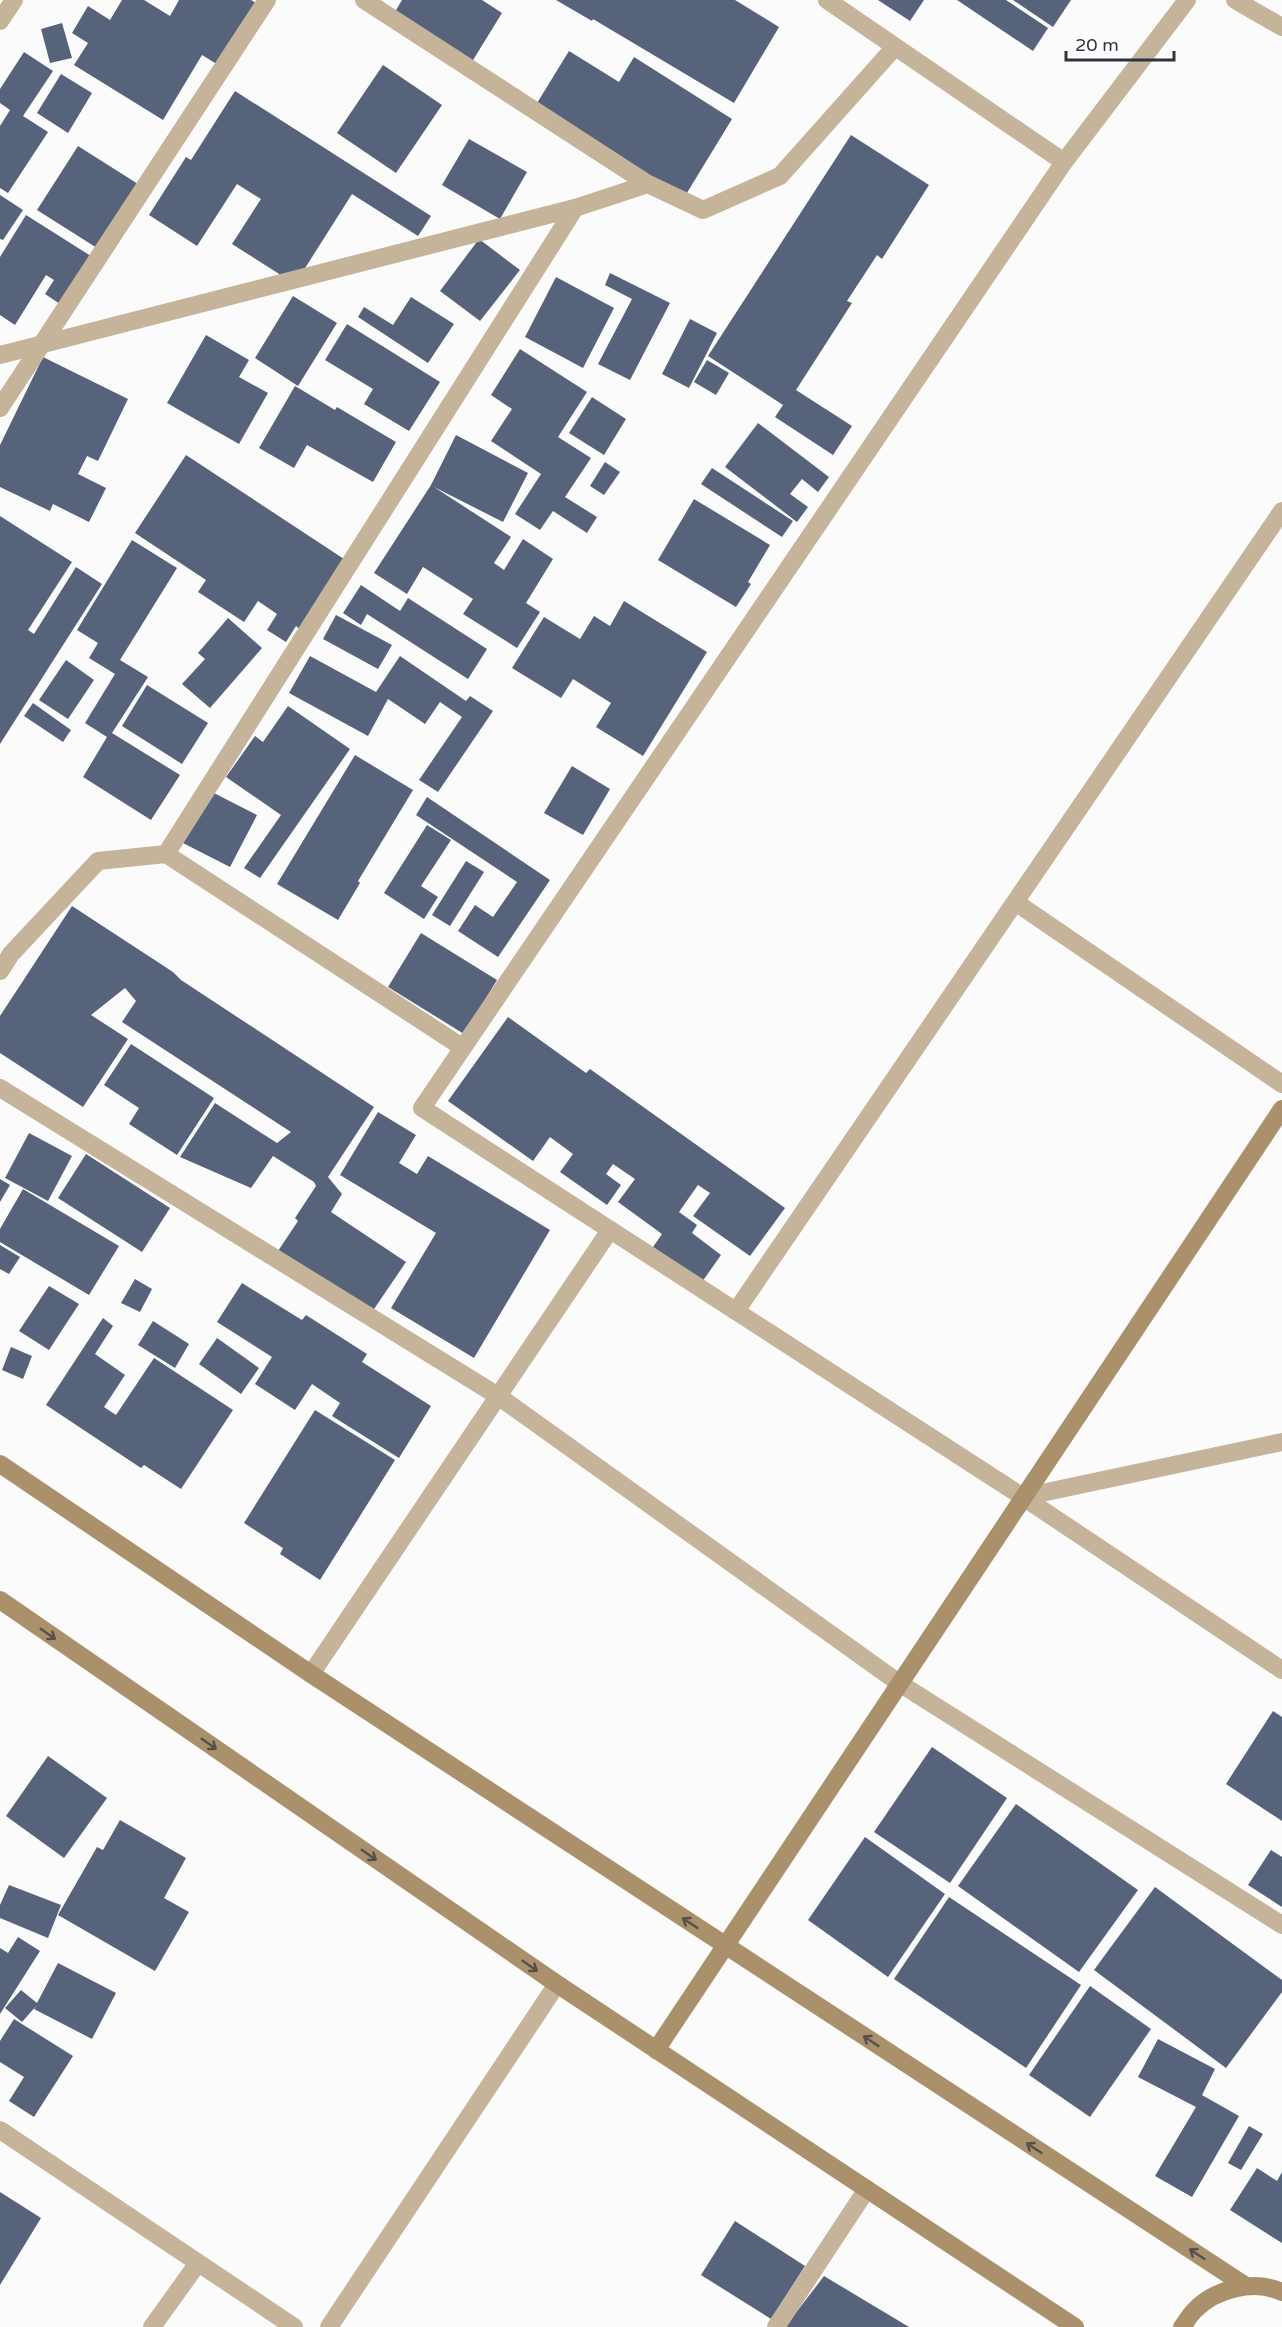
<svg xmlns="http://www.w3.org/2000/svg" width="1282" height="2327" viewBox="0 0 1282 2327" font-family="'Varela Round',sans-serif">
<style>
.building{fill:#56637a}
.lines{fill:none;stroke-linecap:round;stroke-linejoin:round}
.street{stroke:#c5b49a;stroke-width:18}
.secondary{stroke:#ab916b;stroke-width:18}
.oneway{stroke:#54504c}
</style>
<rect width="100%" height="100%" fill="#fbfbfb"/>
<g class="building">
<polygon points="122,0 144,0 170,16 179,0 251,0 266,9 228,71 202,55 163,120 74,65 88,43 72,33 88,6 110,20"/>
<polygon points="402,0 482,0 502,13 470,65 392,17"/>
<polygon points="556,0 735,0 779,27 734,103 593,19 592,21"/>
<polygon points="878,0 924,0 910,21"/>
<polygon points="957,0 1006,0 1048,28 1033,51"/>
<polygon points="1013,0 1071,0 1053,27"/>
<polygon points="62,23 72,58 50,63 41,29"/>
<polygon points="569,51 619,82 634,57 732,119 682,201 534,108"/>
<polygon points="24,52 53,71 23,116 48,132 8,193 0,188 0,126 10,110 0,103 0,89"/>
<polygon points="383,65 442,105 396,173 337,133"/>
<polygon points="61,74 92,93 68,133 37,113"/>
<polygon points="235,91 431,216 418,236 352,194 295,284 232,244 261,199 237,184 197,246 149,215 186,157 191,160"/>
<polygon points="851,135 929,185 882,259 877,255 847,301 852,303 796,390 852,426 833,455 775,417 783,405 708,356"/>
<polygon points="469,139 527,172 500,219 442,185"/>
<polygon points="78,146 138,184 97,248 37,210"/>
<polygon points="0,195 23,210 3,240 0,239"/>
<polygon points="26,215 94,258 63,306 45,294 54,280 46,275 15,325 0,315 0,257"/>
<polygon points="479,239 520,270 480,321 440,291"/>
<polygon points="610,273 670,303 630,380 598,364 632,299 605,285"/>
<polygon points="556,277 614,308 583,368 525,337"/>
<polygon points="293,296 337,323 298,386 255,358"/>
<polygon points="411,297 454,324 428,363 358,317 364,307 393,325"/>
<polygon points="690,319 717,333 689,388 662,374"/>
<polygon points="347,324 440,382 409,431 364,404 373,389 325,360"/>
<polygon points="206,335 249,360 239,377 268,393 239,444 167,403"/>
<polygon points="520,349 587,392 558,437 591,458 565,497 597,517 587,533 553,511 540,530 515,514 541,474 491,441 512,409 491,395"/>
<polygon points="43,357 128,399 98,461 87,456 78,474 106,488 89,522 53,504 50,511 0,487 0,445"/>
<polygon points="707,360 729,373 716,395 694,382"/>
<polygon points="295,386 335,410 337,407 396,442 373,482 307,445 294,468 259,448"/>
<polygon points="592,397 626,419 604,455 569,433"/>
<polygon points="758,423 829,477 818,492 802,479 790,494 808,507 797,522 725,467"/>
<polygon points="456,435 528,473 503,522 434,487 511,537 494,563 504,570 523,539 553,559 526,603 540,612 517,648 463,614 473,599 423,567 407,594 374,573 431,485"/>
<polygon points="186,455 347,561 301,630 296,626 286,642 267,630 277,614 258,601 244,622 198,592 206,580 135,533"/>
<polygon points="605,462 620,472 604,495 590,486"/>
<polygon points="712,468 793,521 782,537 701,484"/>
<polygon points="694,499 770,545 748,582 751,584 736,607 658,560"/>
<polygon points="0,516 72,562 28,630 34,634 76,567 102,584 0,744"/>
<polygon points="132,540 177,568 120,660 148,677 112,733 180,775 151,820 83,777 107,737 85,723 115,674 89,658 98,643 77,630"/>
<polygon points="361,585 400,611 408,598 487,649 468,679 367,614 361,625 343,613"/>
<polygon points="624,601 707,652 643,756 596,727 611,703 573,679 561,698 512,668 544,617 580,639 594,616 610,626"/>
<polygon points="336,615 392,645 378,669 323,639"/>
<polygon points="228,618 262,648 210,708 182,684 205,659 198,653"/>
<polygon points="310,656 376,692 400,656 466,701 470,696 493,711 438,792 419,780 462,717 440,702 425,724 388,699 368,736 289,693"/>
<polygon points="66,660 94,680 68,719 39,700"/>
<polygon points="147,685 208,723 182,764 122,726"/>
<polygon points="33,703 71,730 63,742 24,716"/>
<polygon points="288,706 350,749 260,878 244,868 281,815 226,777 255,736 263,742"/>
<polygon points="355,755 413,790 358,881 360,883 338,920 277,884"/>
<polygon points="572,766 610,789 583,835 544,813"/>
<polygon points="206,789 257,815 230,867 179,841"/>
<polygon points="427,797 550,880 498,957 458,931 475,905 493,917 517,882 416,815"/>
<polygon points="427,825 451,840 421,886 438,897 424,919 384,893"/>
<polygon points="466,861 484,872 450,926 432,915"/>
<polygon points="72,906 173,972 181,980 374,1107 328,1177 342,1194 331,1212 406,1262 372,1312 278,1251 298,1221 295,1218 316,1186 314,1182 273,1156 251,1188 180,1157 215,1103 277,1143 291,1132 122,1022 136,1001 125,988 91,1015 128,1039 83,1107 0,1053 0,1016"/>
<polygon points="421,933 497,980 464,1034 388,987"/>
<polygon points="508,1017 586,1073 590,1069 785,1208 750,1256 693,1216 710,1193 698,1185 679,1212 697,1225 692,1233 721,1255 702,1282 653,1247 662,1234 618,1202 635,1179 613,1164 606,1174 621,1185 607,1205 560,1172 573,1154 550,1137 533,1161 448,1101"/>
<polygon points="131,1044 214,1098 177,1155 129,1124 139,1108 104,1085"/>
<polygon points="378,1112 416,1135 399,1163 417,1174 428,1156 550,1230 474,1358 391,1308 436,1233 340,1175"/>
<polygon points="29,1133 72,1156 48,1201 5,1178"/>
<polygon points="86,1154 170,1208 142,1252 58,1198"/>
<polygon points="0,1179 10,1185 0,1202"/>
<polygon points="23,1189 119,1246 89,1295 0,1242 0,1229"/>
<polygon points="0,1245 20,1257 9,1274 0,1269"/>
<polygon points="135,1279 152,1289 140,1312 121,1303"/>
<polygon points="242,1283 302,1320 306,1315 367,1354 362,1362 431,1406 399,1458 332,1416 340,1403 312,1384 295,1410 255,1384 272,1357 217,1322"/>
<polygon points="49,1286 79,1304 49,1350 19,1331"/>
<polygon points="103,1318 113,1326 95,1354 125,1375 104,1407 116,1415 154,1358 233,1410 181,1489 144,1465 141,1468 46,1405"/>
<polygon points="153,1321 189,1344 175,1368 138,1345"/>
<polygon points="217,1338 259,1368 241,1394 199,1364"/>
<polygon points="11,1347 32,1356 23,1379 2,1370"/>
<polygon points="315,1410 395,1460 320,1580 280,1554 283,1548 244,1523"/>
<polygon points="1273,1711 1282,1717 1282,1821 1226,1784"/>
<polygon points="932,1747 1007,1798 950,1883 874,1832"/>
<polygon points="48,1756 107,1798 64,1858 6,1816"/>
<polygon points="1016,1804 1138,1890 1079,1972 958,1886"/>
<polygon points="120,1820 186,1858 164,1898 189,1912 155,1971 58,1915 97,1847 103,1850"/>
<polygon points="865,1837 945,1894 888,1977 808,1920"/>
<polygon points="1271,1850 1282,1857 1282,1907 1248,1885"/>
<polygon points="9,1885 61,1905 48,1938 0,1918 0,1905"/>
<polygon points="1155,1887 1282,1980 1282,1992 1226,2068 1094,1970"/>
<polygon points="949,1897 1081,1985 1026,2068 894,1979"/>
<polygon points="18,1937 40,1951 0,2014 0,1948 8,1953"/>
<polygon points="58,1963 116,1993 92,2039 34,2009 37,2005 22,2022 5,2008 21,1990 37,2003"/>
<polygon points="1090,1986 1151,2029 1090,2117 1029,2075"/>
<polygon points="14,2019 73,2056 34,2117 9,2101 24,2077 0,2062 0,2041"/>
<polygon points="1158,2039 1215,2069 1202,2095 1239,2116 1192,2197 1155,2176 1196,2107 1138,2077"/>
<polygon points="1249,2126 1263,2134 1241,2170 1228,2163"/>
<polygon points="1257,2168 1277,2181 1282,2172 1282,2243 1230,2210"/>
<polygon points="0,2192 41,2218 0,2285"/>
<polygon points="735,2221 805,2266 771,2319 701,2275"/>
<polygon points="824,2276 909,2327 785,2327"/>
</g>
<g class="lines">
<g class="street">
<polyline points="364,0 648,184"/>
<polyline points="827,0 1064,162"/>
<polyline points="1187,0 1064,162 422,1108 1023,1497 1282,1670"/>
<polyline points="1235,0 1282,27"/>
<polyline points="0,21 14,0"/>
<polyline points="0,355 575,208 648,184 703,210 780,176 894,48"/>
<polyline points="0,408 267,0"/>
<polyline points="166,854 575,208"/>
<polyline points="1015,902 1282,1084"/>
<polyline points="0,971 11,954 98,861 166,854 462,1047"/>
<polyline points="0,1088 498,1396 899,1683 1282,1925"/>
<polyline points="736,1311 1282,511"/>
<polyline points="1023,1497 1282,1442"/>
<polyline points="311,1674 610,1230"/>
<polyline points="0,2130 294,2327"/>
<polyline points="152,2327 198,2263"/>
<polyline points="329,2327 557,1984"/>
<polyline points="776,2327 867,2189"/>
</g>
<g class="secondary">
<polyline points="0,1464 311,1674 1246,2286"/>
<polyline points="0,1600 557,1984 1075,2327"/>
<polyline points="656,2050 1282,1109"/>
<path d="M1182,2327C1186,2322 1189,2316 1194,2311C1214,2289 1254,2279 1282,2292"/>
</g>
</g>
<defs><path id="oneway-shaft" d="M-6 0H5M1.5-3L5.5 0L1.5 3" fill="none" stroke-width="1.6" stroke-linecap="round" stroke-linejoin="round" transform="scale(1.5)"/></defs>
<g class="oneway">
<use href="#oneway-shaft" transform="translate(48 1634) rotate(35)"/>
<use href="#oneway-shaft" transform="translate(209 1744) rotate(35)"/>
<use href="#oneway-shaft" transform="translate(369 1855) rotate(35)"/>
<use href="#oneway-shaft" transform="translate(690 1923) rotate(-147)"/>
<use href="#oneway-shaft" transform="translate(530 1966) rotate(35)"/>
<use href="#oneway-shaft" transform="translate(871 2041) rotate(-147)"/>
<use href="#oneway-shaft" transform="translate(1034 2148) rotate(-147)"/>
<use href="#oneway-shaft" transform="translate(1197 2254) rotate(-147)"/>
</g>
<path d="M1066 51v9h108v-9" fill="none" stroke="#2e343e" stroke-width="3"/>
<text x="1075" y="51" font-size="18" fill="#2e343e" stroke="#ffffff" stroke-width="4.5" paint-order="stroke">20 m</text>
</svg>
